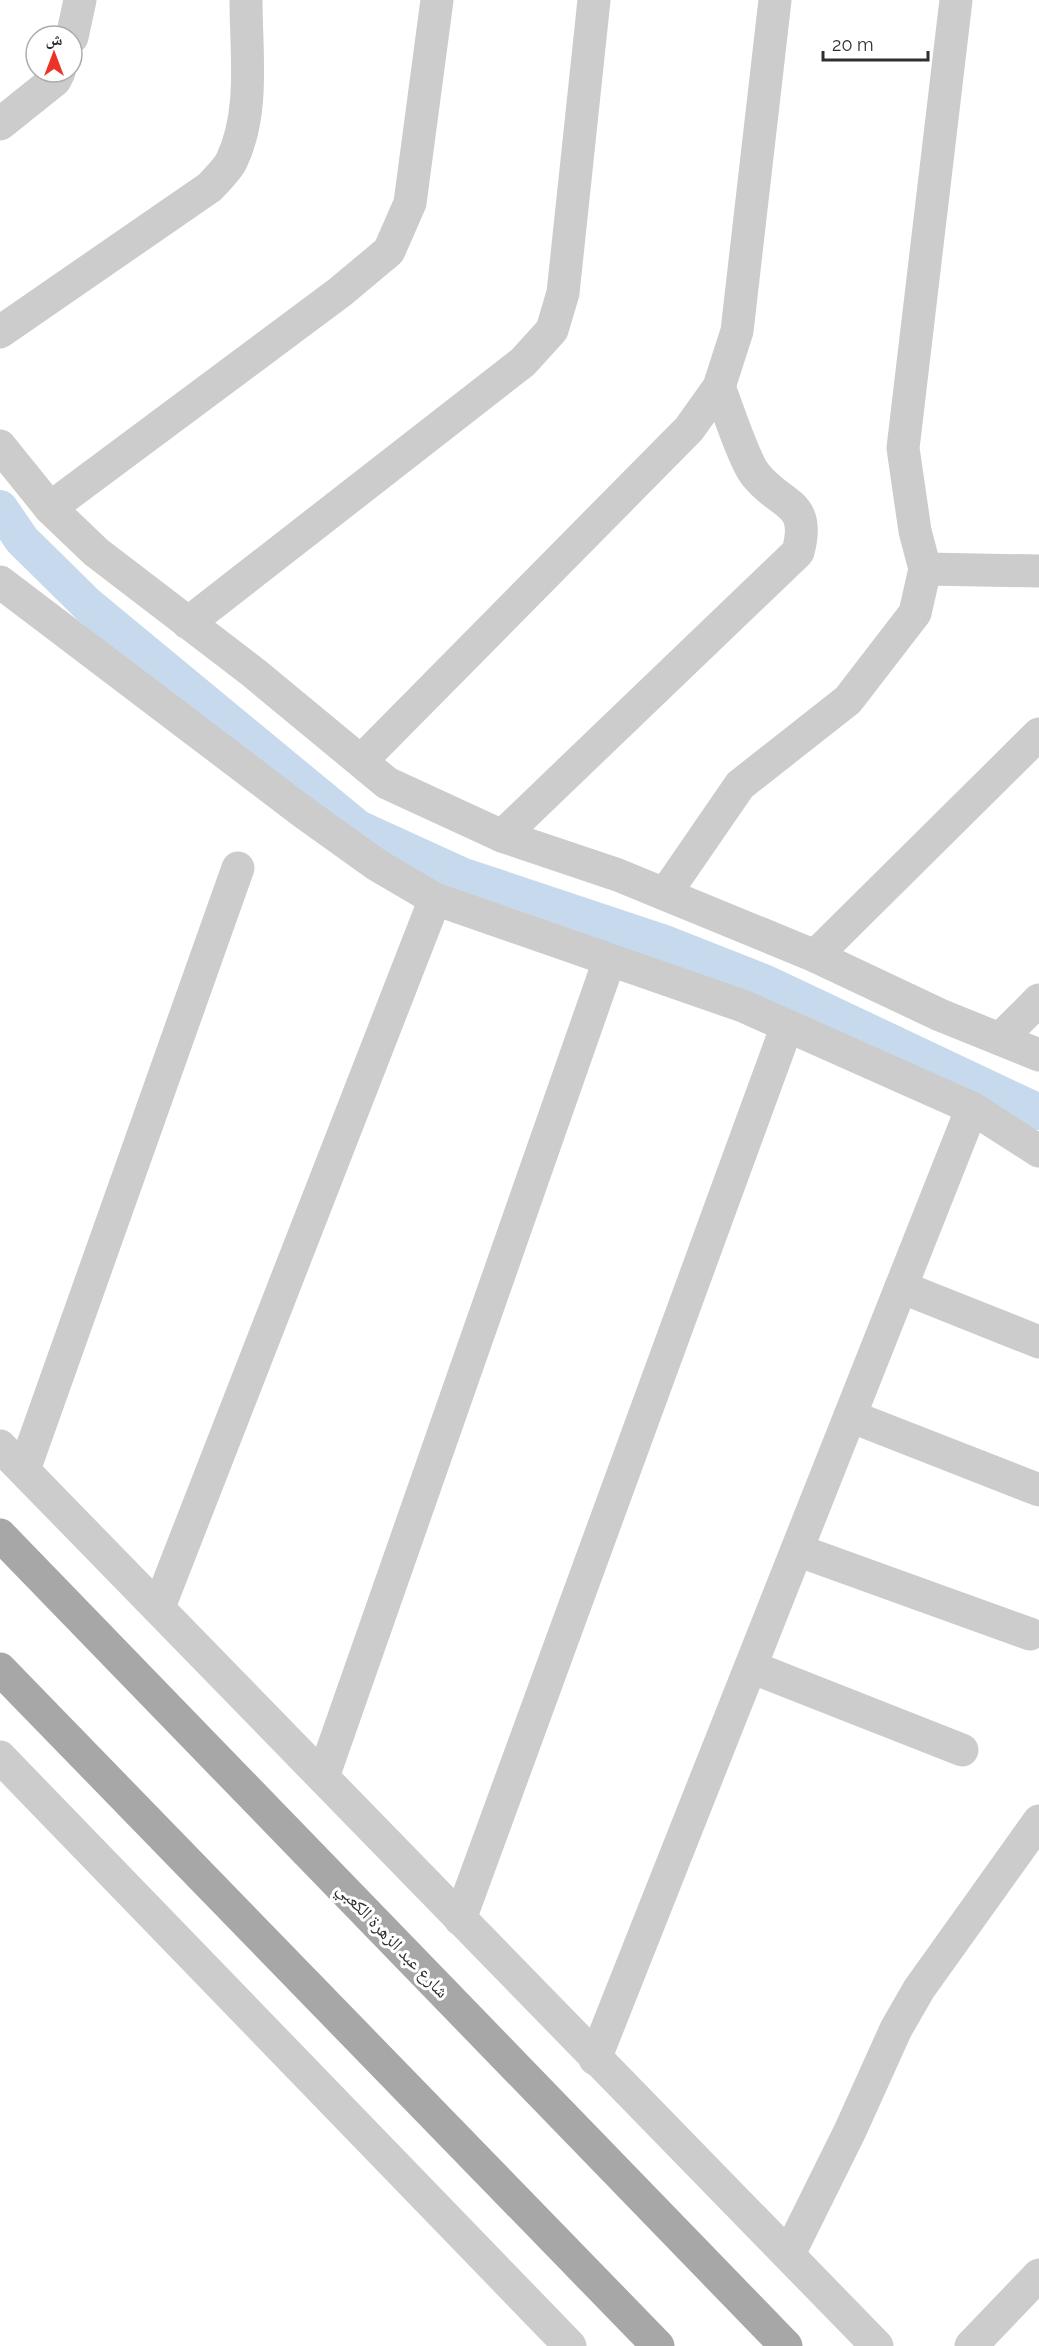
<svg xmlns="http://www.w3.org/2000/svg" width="1039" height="2346" viewBox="0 0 1039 2346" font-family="Raleway,'Noto Naskh Arabic',sans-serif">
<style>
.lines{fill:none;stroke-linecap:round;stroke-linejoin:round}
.canal{stroke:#c7daed;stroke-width:36}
.minor{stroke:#ccc;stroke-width:33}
.major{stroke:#a7a7a7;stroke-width:33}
.labels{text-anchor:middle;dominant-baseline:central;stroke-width:6;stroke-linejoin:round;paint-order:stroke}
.street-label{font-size:18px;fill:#2f2f2f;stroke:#fff}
</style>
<rect width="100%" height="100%" fill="#fff"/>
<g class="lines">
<polyline class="canal" points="0,508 22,540 88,605 358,828 461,875 662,942 766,983 1039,1112"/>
<g class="minor">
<polyline points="72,37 80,0"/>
<polyline points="0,124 55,80 59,72"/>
<path d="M0,332L210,187C217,179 226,171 231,162C255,113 246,53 246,0"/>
<polyline points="0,446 50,508 96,552 254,673 387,783 502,836 618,875 815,956 940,1015 1039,1055"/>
<polyline points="50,508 340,292 389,251 410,203 437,0"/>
<polyline points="925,569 1039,571"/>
<polyline points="0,582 303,812 377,865 435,899 743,1006 972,1108 1039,1151"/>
<polyline points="188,623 523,362 552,330 563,293 594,0"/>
<polyline points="361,761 689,429 719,387 737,331 775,0"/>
<path d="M502,836L798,552C812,500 780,507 755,474C744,460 727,407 719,387"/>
<polyline points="665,894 740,785 848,700 915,613 925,569 915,531 903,448 956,0"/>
<polyline points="815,956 1039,734"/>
<polyline points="1000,1039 1039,1000"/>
<polyline points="901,1287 1039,1342"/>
<polyline points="850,1416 1039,1490"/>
<polyline points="0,1446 877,2346"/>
<polyline points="24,1470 238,868"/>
<polyline points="797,1550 1030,1634"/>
<polyline points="159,1607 435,899"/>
<polyline points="751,1667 962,1750"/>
<polyline points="0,1757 570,2346"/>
<polyline points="323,1777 609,961"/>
<polyline points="460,1919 787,1026"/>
<polyline points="595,2059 972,1108"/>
<polyline points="789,2254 850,2131 896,2029 919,1989 1039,1821"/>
<polyline points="971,2346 1039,2275"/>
</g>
<g class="major">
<polyline points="0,1535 786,2346"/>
<polyline points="0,1669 658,2346"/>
</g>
</g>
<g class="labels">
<g class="street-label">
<text transform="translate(393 1940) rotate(46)">شارع عبد الزهرة الكعبي</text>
</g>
</g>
<g transform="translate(54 54)"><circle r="28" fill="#ffffff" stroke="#acacac" stroke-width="1.5"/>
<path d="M0-4.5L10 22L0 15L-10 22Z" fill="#ec332a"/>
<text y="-9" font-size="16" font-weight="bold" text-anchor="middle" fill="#2f2f2f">ش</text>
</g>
<path d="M823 51v9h105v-9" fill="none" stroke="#2f2f2f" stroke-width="3"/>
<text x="832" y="51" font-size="18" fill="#2f2f2f" stroke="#ffffff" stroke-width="4.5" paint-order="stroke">20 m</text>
</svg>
